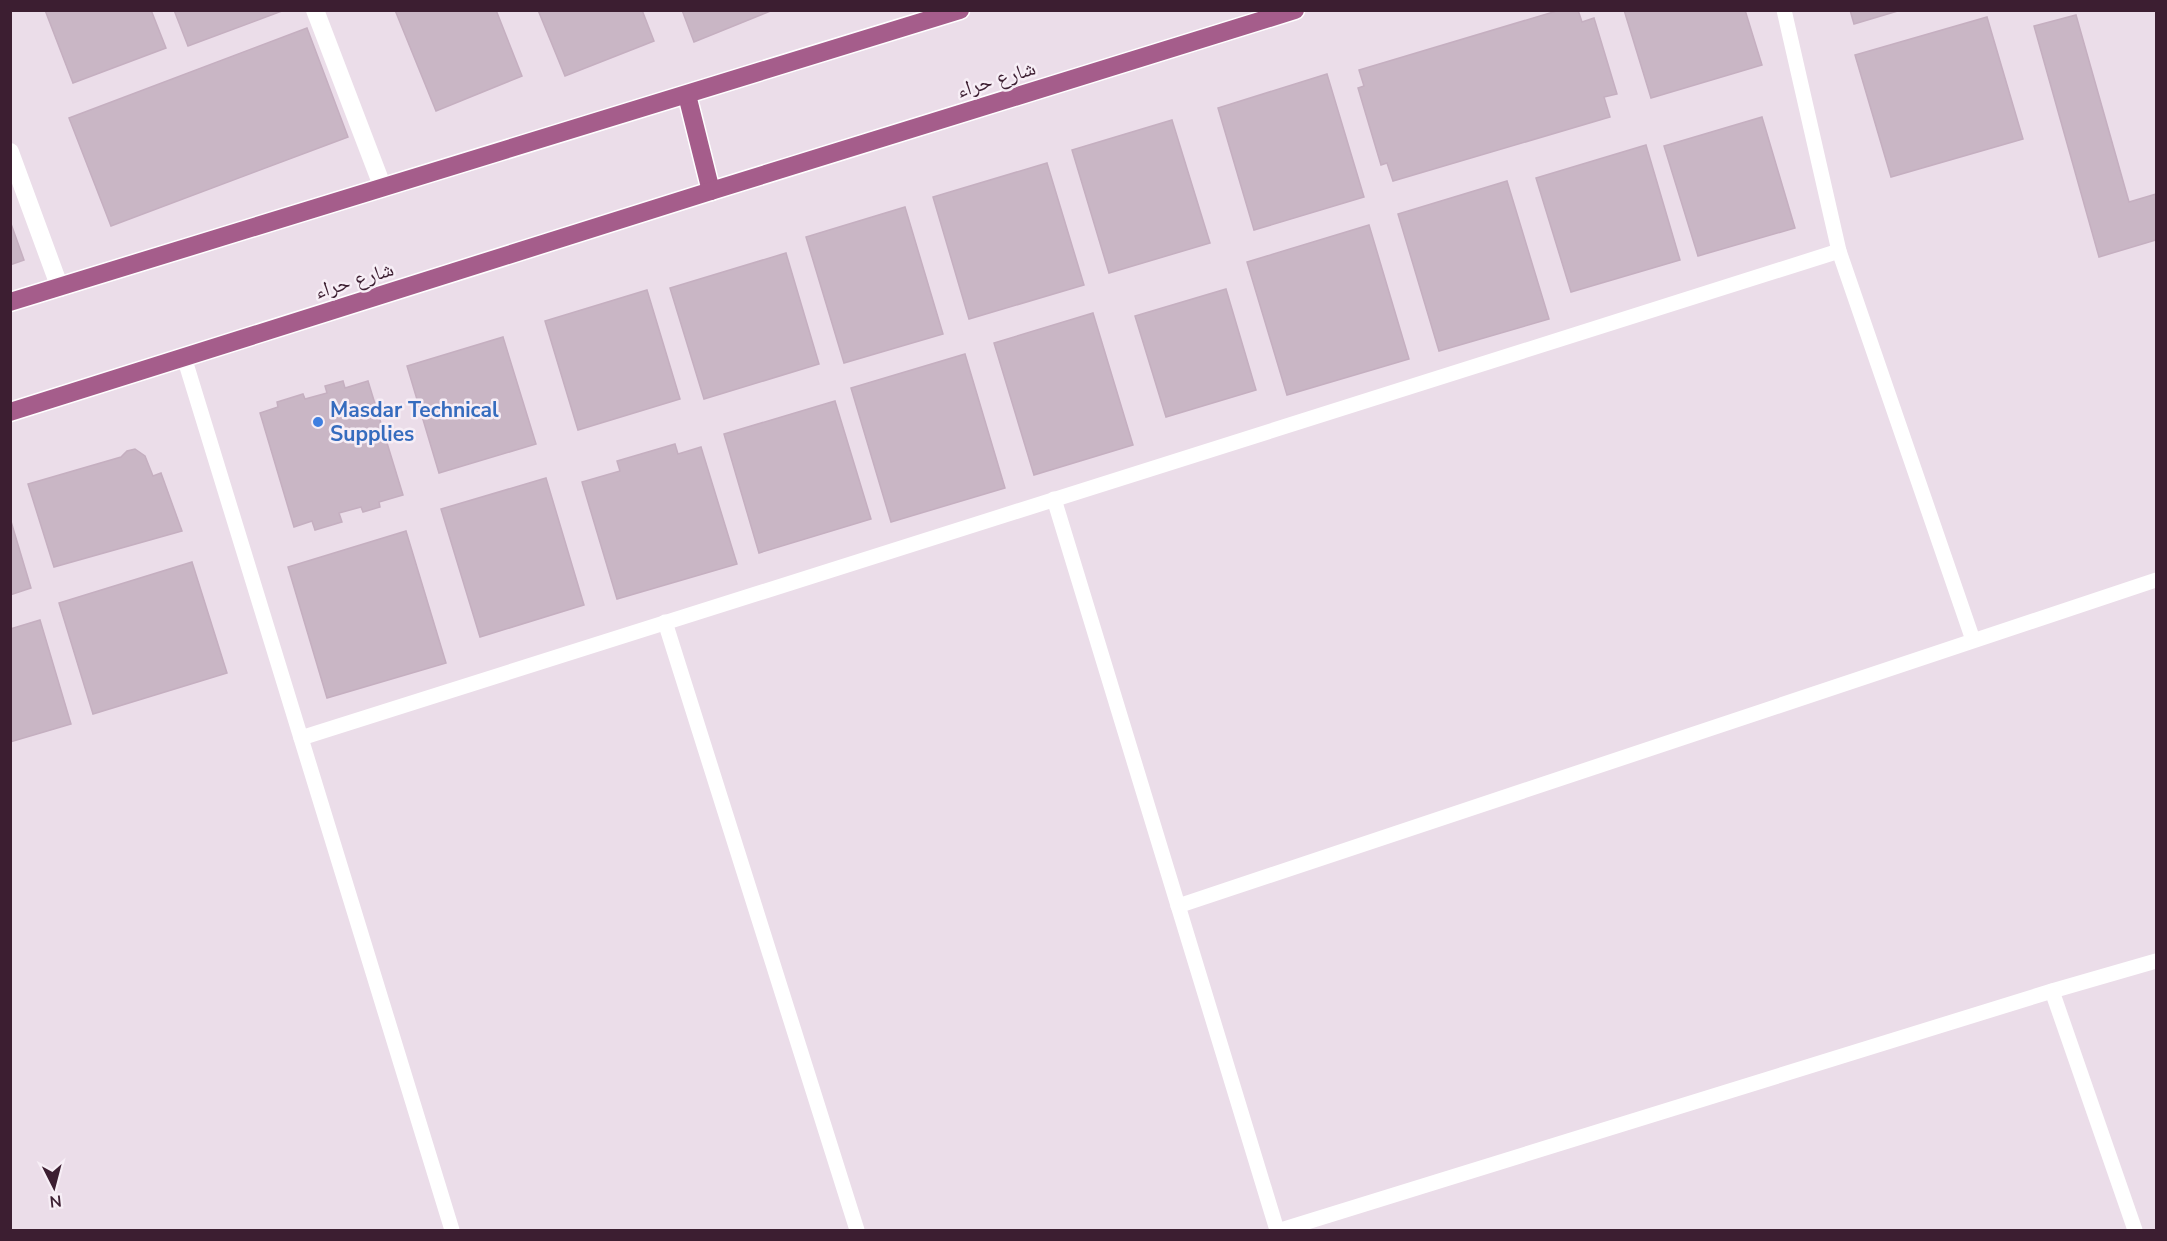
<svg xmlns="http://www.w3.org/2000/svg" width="2167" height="1241" viewBox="0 0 2167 1241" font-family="'Nunito Sans','Noto Naskh Arabic',sans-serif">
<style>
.building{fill:#c9b6c5;stroke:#c5afc0;stroke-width:1.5}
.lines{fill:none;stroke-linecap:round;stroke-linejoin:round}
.primary-casing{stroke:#fff;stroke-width:21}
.lane{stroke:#fff;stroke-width:15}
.street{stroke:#fff;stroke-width:18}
.primary{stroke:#a55d8b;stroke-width:18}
.shop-dot{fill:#3f7fe0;stroke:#f7eef6;stroke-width:2}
.labels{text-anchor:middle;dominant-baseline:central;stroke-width:5;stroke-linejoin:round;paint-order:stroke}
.street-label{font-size:21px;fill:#3c1e31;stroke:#f7eef6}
.shop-label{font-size:21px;font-weight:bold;fill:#366cbe;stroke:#f7eef6;text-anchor:start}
</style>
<rect width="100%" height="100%" fill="#ebdde9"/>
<g class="building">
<polygon points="45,10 151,10 166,48 73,83"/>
<polygon points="174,10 282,10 282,11 188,46"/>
<polygon points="395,10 496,10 522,76 436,111"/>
<polygon points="538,10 642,10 654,41 565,76"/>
<polygon points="682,10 773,10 694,42"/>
<polygon points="1560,10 1578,10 1582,22 1594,18 1617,94 1604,97 1610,117 1393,181 1387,163 1381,165 1358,88 1364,86 1359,70"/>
<polygon points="1624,10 1745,10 1762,65 1651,98"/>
<polygon points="1850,10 1901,10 1854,24"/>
<polygon points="2076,15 2129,202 2156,194 2156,240 2099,257 2034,26"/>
<polygon points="1987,17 2023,139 1891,177 1855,55"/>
<polygon points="307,28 348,137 111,226 69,118"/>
<polygon points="1327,74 1364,197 1254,230 1218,108"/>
<polygon points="1762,117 1795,228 1698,256 1664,146"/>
<polygon points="1172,120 1210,243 1109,273 1072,150"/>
<polygon points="1646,145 1680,260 1571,292 1536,178"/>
<polygon points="1047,163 1084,285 969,319 933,197"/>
<polygon points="1507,181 1549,319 1439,351 1398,214"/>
<polygon points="905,207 943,334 844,363 806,237"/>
<polygon points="10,221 24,260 10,265"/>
<polygon points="1369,225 1409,359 1287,395 1247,262"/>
<polygon points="786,253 819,364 704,399 670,288"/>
<polygon points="1226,289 1256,390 1166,417 1135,316"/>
<polygon points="647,290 680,399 578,430 545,321"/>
<polygon points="1093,313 1133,445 1034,475 994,343"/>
<polygon points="503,337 536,444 439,473 407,366"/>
<polygon points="965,354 1005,488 891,522 851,388"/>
<polygon points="343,381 345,388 368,381 403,495 379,502 380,507 363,512 361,507 339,513 342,522 315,530 312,521 294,527 260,413 278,407 277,402 303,394 305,399 327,393 325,386"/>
<polygon points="835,401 871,519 759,553 724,434"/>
<polygon points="675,444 678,454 701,447 737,564 617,599 582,482 620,471 617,461"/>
<polygon points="135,449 145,456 153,476 161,473 182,531 54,567 28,484 121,457 127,451"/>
<polygon points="546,478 584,605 480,637 441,509"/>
<polygon points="10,518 31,588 10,595"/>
<polygon points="406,531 446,663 327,698 288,567"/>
<polygon points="192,562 227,673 93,714 59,603"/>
<polygon points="40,620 71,724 10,742 10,629"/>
</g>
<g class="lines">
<g class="primary-casing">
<g id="primary">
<polyline points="687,95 711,191"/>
<polyline points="10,302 960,10"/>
<polyline points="10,412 711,191 1295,10"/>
</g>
</g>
<g class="lane">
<polyline points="1784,10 1839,251 1973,640"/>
<polyline points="184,357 452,1230"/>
<polyline points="1054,499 1277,1230"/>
<polyline points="665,622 857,1230"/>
<polyline points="301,738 1839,251"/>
<polyline points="1178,906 2156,580"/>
<polyline points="2052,991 2135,1230"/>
<polyline points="1281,1230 2052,991 2156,961"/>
</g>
<g class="street">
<polyline points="315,10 383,188"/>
<polyline points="10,152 60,288"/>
</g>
<use href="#primary" class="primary"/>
</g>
<circle class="shop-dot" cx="318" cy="422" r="6"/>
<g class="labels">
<g class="street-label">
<text transform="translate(996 79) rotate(-17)">شارع حراء</text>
<text transform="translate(354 280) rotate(-17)">شارع حراء</text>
</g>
<g class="shop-label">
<text x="330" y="410">Masdar Technical<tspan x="330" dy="24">Supplies</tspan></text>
</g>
</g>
<rect width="2167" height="1241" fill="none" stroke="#3c1e31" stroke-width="24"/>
<g transform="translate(54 1187) rotate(174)" stroke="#f7eef6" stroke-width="4.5" paint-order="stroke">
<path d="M0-4.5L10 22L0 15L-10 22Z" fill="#3c1e31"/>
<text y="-9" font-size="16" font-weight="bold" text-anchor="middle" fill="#3c1e31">N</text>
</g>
</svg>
